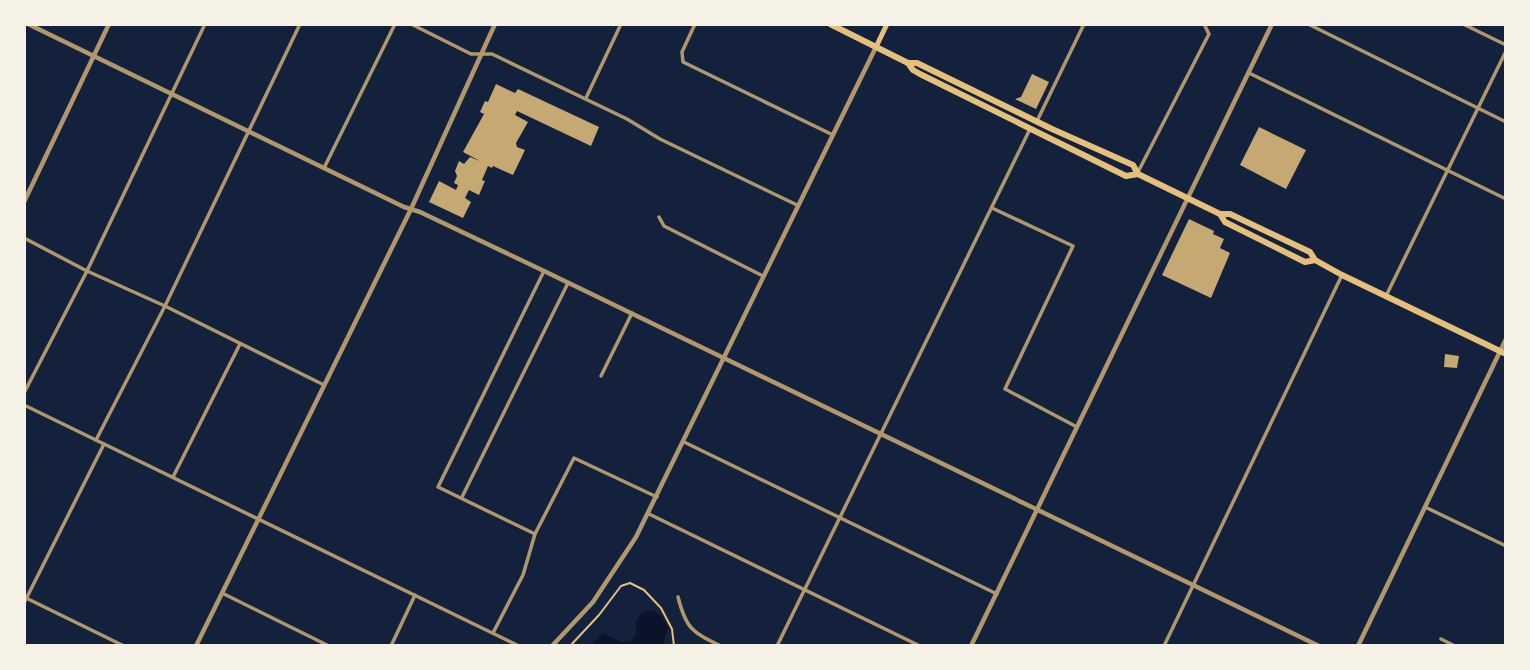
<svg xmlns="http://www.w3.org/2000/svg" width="1530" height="670" viewBox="0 0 1530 670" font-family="Figtree,sans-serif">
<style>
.water{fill:#0b132b}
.building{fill:#c6a872}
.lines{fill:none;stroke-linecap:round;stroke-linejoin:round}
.path{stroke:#e5c07b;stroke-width:2}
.minor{stroke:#b1986c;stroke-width:3.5}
.tertiary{stroke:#b1986c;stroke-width:4.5}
.secondary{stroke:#e5c07b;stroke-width:5}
.primary{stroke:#e5c07b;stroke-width:6}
</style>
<rect width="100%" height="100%" fill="#14213d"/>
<polygon class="water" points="652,610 662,616 668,628 663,645 591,645 603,633 621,642 631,641 637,633 635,624 642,612"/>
<g class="building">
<polygon points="1032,74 1049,82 1036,109 1015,99 1021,97"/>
<polygon points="496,84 515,93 518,89 599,127 591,146 517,111 515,115 528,122 516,143 517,147 525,150 513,175 493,166 492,168 488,166 482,180 485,181 479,195 469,190 465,198 471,202 463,218 429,202 439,181 456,190 458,185 454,183 457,176 455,171 459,161 464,164 470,157 480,161 463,152 484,114 480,112 485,101 488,102"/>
<polygon points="1259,127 1306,150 1286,189 1240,165"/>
<polygon points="1189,219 1214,231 1213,234 1224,239 1220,248 1230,253 1211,298 1162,275"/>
<polygon points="1445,354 1459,356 1457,368 1444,367"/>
</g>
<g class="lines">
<polyline class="path" points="570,646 599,615 621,586 630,583 644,590 661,608 672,629 674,646"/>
<g class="minor">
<polyline points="411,24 471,54 492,54 627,119 660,139 797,205"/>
<polyline points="695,24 682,52 683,62 833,135"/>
<polyline points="1308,24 1506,122"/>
<polyline points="1463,24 1506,45"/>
<polyline points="1249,73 1506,199"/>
<polyline points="586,98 621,24"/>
<polyline points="1037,121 1084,24"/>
<polyline points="324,168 395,24"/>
<polyline points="1138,172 1209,34 1204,24"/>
<polyline points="992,208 1073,246 1005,389 1077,427"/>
<polyline points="659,217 664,226 763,276"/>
<polyline points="24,238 87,271 165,306 324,385"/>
<polyline points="1386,296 1506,51"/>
<polyline points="601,376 632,313"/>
<polyline points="24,393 87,271 205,24"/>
<polyline points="24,405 519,646"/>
<polyline points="96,440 165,306 300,24"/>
<polyline points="684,442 997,594"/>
<polyline points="173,477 240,344"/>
<polyline points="462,497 568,283"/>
<polyline points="1425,507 1506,546"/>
<polyline points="649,514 920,646"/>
<polyline points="535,534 438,487 544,271"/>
<polyline points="222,593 329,646"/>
<polyline points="24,597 124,646"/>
<path d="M678,597C686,629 692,632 721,646"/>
<polyline points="24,603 104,444"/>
<polyline points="493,633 523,575 535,534 574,458 657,497"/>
<polyline points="1441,639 1455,646"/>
<polyline points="391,646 415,595"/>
<polyline points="777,646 1030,129"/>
<polyline points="1164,646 1342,275"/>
</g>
<g class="tertiary">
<polyline points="28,24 404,207 420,212 544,271 1319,646"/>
<polyline points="24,202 109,24"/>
<polyline points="196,646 411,209 495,24"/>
<polyline points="552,646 593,602 636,537 876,47"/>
<polyline points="971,646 1272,24"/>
<polyline points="1358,646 1506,339"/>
</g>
<polyline class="secondary" points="876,47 887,24"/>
<g class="primary">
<polyline points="830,24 908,63 917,63 1052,129 1133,165 1138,174"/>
<polyline points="908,63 913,70 920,74 1126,176 1138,174 1220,214 1230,214 1310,252 1315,260 1342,275 1506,354"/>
<polyline points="1220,214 1225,222 1305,262 1315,260"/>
</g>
</g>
<rect width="1530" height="670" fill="none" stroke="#f6f1e7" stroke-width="52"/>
</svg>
